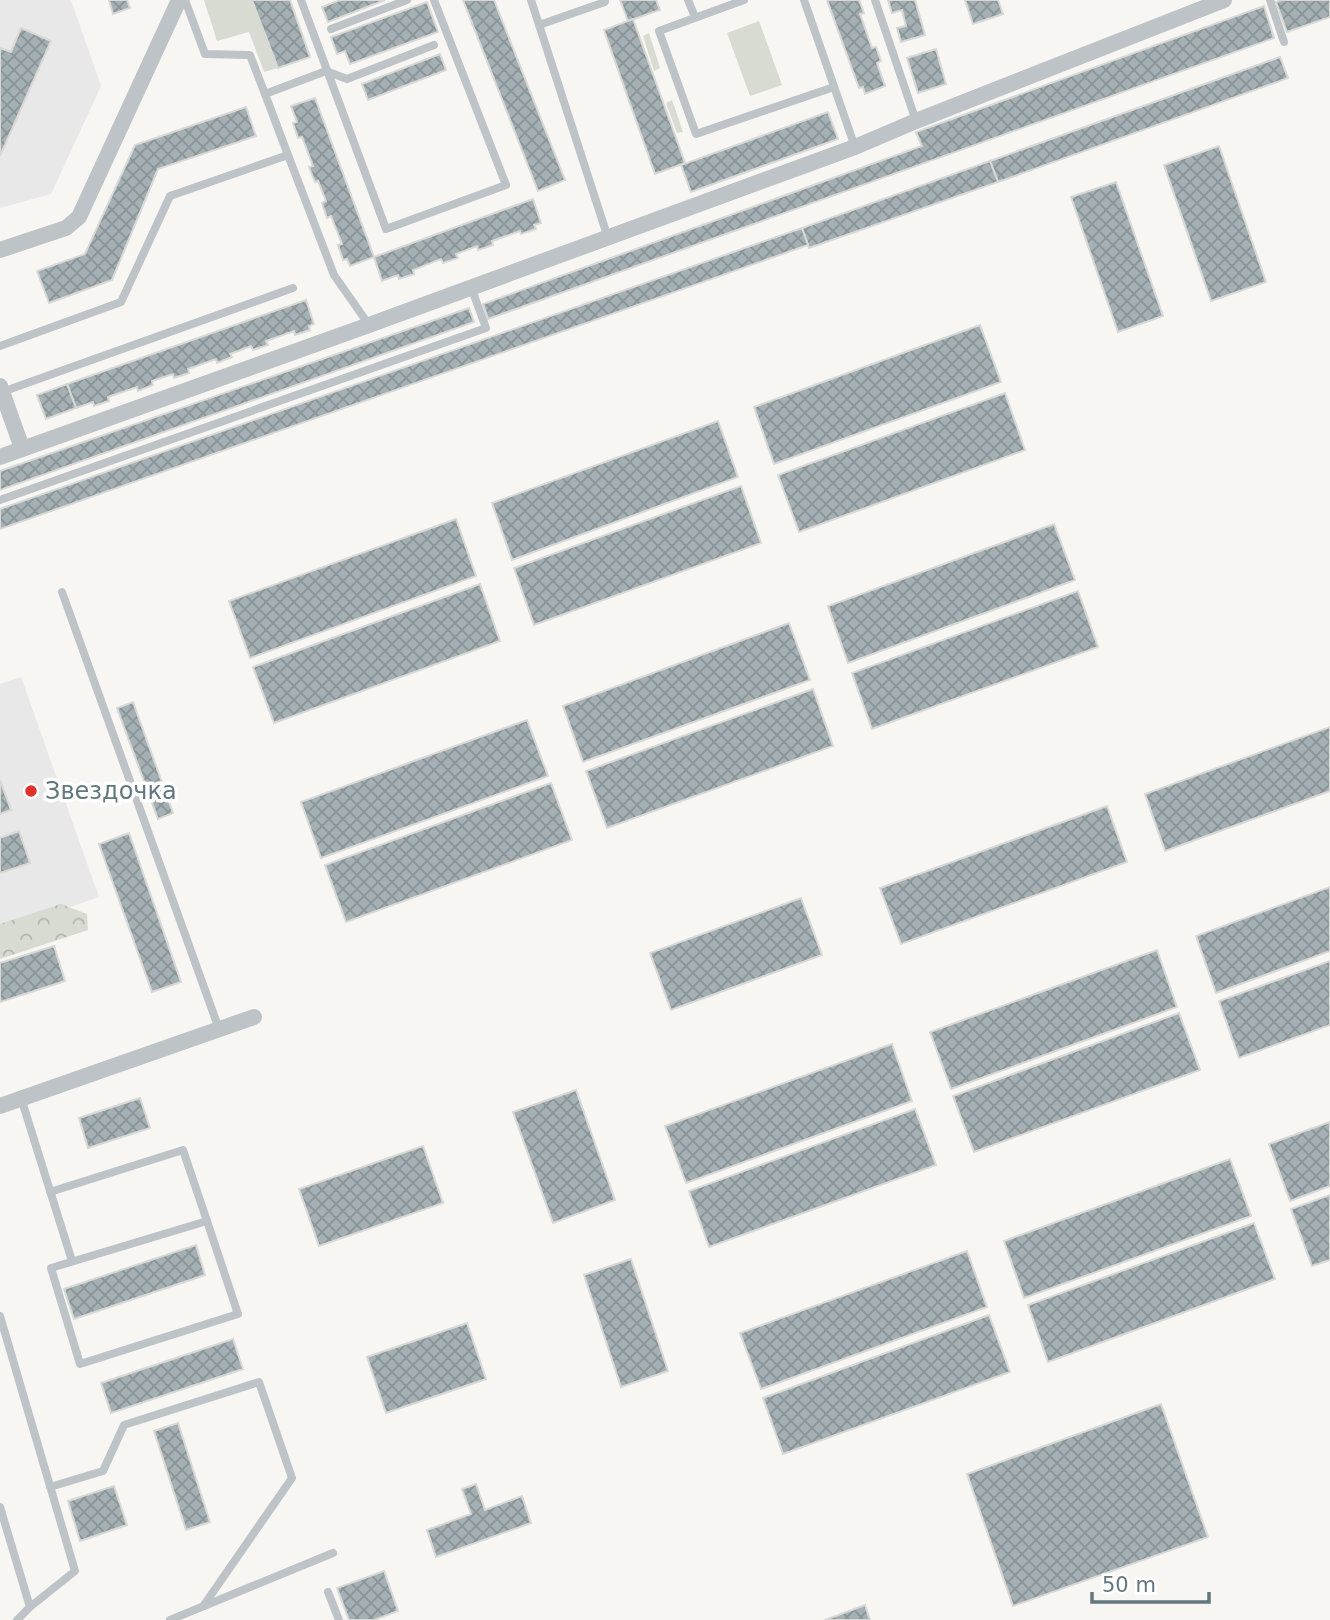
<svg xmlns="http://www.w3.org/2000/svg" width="1330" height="1620" viewBox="0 0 1330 1620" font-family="'DejaVu Sans',sans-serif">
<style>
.built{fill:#e7e8e7}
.green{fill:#d7dbd2}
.forest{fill:url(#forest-crowns)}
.building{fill:url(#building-cross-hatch);stroke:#d8d8d6;stroke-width:2}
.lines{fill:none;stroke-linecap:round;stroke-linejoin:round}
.service{stroke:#bdc3c6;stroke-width:8}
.minor{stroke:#bdc3c6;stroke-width:16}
.poi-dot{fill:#e0322a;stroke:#fff;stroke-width:2.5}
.labels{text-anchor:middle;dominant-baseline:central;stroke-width:7;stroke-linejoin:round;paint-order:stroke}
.poi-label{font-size:24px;fill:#62777e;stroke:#fff;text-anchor:start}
</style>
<defs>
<pattern id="forest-crowns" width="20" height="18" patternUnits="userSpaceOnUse" patternTransform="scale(1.75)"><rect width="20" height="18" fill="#d7dbd2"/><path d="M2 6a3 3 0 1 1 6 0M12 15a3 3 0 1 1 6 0" fill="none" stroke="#b2b6b0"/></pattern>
<pattern id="building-cross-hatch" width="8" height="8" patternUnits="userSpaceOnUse" patternTransform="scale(1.75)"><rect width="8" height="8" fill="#a4b0b3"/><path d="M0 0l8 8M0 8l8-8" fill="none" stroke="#899497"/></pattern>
</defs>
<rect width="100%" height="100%" fill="#f7f6f3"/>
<g class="built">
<polygon points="0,0 71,0 101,86 51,194 0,208"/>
<polygon points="21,677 99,897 0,932 0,684"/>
</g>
<g class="green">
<polygon points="204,0 252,0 278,68 264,72 249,32 217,41"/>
<polygon points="759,21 782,85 750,96 727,33"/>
<polygon points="649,33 660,68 654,71 643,36"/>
<polygon points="672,100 683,132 677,133 666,103"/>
</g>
<polygon class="forest" points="61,904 87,914 88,930 0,959 0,924"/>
<g class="building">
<polygon points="109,0 127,0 130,8 113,14"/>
<polygon points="252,0 290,0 310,57 278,68"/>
<polygon points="340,0 385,0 328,22 322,7"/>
<polygon points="463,0 494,0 565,180 538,191"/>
<polygon points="620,0 656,0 660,10 628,21"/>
<polygon points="827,0 859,0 864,13 860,14 872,48 876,47 881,61 877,63 885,86 865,94 863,87 859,88"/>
<polygon points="888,0 915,0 925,35 901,42 897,28 906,26 902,10 892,13"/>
<polygon points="965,0 998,0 1003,14 973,24"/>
<polygon points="1281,0 1330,0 1330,17 1287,32 1276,2"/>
<polygon points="427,2 438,32 350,64 345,51 337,54 331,37"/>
<polygon points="1264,6 1274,38 488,319 483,304 922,146 916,132"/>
<polygon points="633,19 685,163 655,174 604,30"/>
<polygon points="21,28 51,41 0,156 0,48 11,52"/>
<polygon points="936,49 946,84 918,93 907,58"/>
<polygon points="440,54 446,70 368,100 362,84"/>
<polygon points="1280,57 1288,78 998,182 990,161"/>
<polygon points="315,98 374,257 350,266 347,259 343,260 338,245 342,244 331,216 327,218 322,203 326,201 318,181 315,182 309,167 313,166 302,137 298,138 293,123 297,122 291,106"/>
<polygon points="246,107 256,136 158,169 112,280 49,303 37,271 85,254 135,145"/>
<polygon points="828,112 838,139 691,192 681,165"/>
<polygon points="1219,146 1266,282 1211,301 1164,165"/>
<polygon points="990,161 998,182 809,248 802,228"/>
<polygon points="1116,182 1163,316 1118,332 1071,197"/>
<polygon points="533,199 541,223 534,225 536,229 521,234 520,231 492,241 493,245 478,250 477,246 456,254 458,258 443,263 441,259 413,270 414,274 399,279 398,275 382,281 374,257"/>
<polygon points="802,228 808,245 0,529 0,509"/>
<polygon points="306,300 314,324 309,326 310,330 295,335 294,331 266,341 268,345 253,350 251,346 230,354 232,357 217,363 216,359 188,369 189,373 174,378 173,374 152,381 153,385 138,391 137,387 108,397 109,401 94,406 93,402 76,408 67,384"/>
<polygon points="469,308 474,322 0,490 0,471"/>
<polygon points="980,325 1001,382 774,464 754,407"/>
<polygon points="67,384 76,408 46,419 37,395"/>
<polygon points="1005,393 1025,450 799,532 778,475"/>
<polygon points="718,421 738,477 512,560 492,503"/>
<polygon points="741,486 761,543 534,625 514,568"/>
<polygon points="456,519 476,576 250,658 229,601"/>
<polygon points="1054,524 1075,580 848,663 828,606"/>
<polygon points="480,584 500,641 274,723 253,667"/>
<polygon points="1078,591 1098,647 872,729 852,673"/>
<polygon points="789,623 810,680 583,762 563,706"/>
<polygon points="813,689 833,746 607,828 586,771"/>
<polygon points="133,702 173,813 158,819 117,708"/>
<polygon points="527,720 548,776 321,858 301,802"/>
<polygon points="1330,727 1330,791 1165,851 1145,794"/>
<polygon points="0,780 11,810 0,814"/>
<polygon points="551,783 572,840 346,922 325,865"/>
<polygon points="1107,806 1127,862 901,944 880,888"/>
<polygon points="19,831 30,863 0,873 0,838"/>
<polygon points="129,833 181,982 152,992 99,844"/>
<polygon points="1330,887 1330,951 1216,993 1196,936"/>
<polygon points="801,898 822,955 671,1010 650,953"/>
<polygon points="54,946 65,981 0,1002 0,963"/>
<polygon points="1157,950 1177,1007 951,1089 930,1032"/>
<polygon points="1330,961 1330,1025 1239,1058 1219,1001"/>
<polygon points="1179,1013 1200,1070 974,1152 953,1096"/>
<polygon points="892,1044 912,1101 686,1183 665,1126"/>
<polygon points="576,1090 615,1200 553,1223 513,1112"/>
<polygon points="140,1098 150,1128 88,1148 79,1118"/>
<polygon points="915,1109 936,1165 709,1247 689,1191"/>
<polygon points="1330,1122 1330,1186 1290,1201 1269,1144"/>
<polygon points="423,1146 443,1203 319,1246 299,1189"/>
<polygon points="1230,1159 1251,1216 1024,1298 1004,1241"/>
<polygon points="1330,1195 1330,1260 1312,1266 1291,1209"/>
<polygon points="1254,1223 1275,1279 1048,1362 1028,1305"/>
<polygon points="196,1245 205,1275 74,1319 64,1289"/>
<polygon points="967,1251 987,1307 761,1389 740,1333"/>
<polygon points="631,1259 668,1371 621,1387 584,1275"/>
<polygon points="989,1315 1010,1372 783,1454 763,1398"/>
<polygon points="467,1323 486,1379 386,1413 367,1357"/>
<polygon points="233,1339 243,1369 111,1413 101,1383"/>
<polygon points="1161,1404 1208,1537 1013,1606 967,1474"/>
<polygon points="178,1423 210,1522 186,1530 154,1431"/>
<polygon points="476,1484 485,1510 522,1496 531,1523 436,1557 427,1530 471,1514 462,1489"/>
<polygon points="114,1486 127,1525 80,1541 68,1501"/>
<polygon points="384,1571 398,1611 374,1620 349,1620 337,1588"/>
<polygon points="865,1605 870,1620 825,1620"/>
</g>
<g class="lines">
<g class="service">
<polyline points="185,0 205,54 250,55 265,94 326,71 347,79 434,45"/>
<polyline points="301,0 386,229 506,185 434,0"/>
<polyline points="531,0 608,238"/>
<polyline points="688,0 695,17"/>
<polyline points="744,0 659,31 696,134 834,87"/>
<polyline points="804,0 855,147"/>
<polyline points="875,0 916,121"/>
<polyline points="1270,0 1284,42"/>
<polyline points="539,25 605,2 605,0"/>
<polyline points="331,29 407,0"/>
<polyline points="265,94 288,155"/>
<polyline points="0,346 121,302 170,196 288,155 334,275 369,325"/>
<polyline points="2,392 293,288"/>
<polyline points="0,500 486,328 471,287"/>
<polyline points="62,592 219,1029"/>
<polyline points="21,1098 72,1261"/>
<polyline points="50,1192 183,1150 207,1221"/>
<polygon points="207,1221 238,1314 80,1364 51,1268"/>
<polyline points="0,1316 75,1571 30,1607"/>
<polyline points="50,1487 103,1471 124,1425 259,1382 292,1478 204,1605"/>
<polyline points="0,1507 30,1607 17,1620"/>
<polyline points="328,1592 339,1620"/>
<polyline points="170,1620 333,1553"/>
</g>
<g class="minor">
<polyline points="0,250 66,228 79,217 179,0"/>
<polyline points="0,386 22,448"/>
<polyline points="0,457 369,325 855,147 916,121 1224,0"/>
<polyline points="0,1106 254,1017"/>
</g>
</g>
<circle class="poi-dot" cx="31" cy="791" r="7"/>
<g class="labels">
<g class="poi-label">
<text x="45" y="791">Звездочка</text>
</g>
</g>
<path d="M1092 1592v10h117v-10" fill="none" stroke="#62777e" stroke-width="3.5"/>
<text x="1102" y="1592" font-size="21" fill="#62777e" stroke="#ffffff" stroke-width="5" paint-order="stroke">50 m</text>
</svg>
